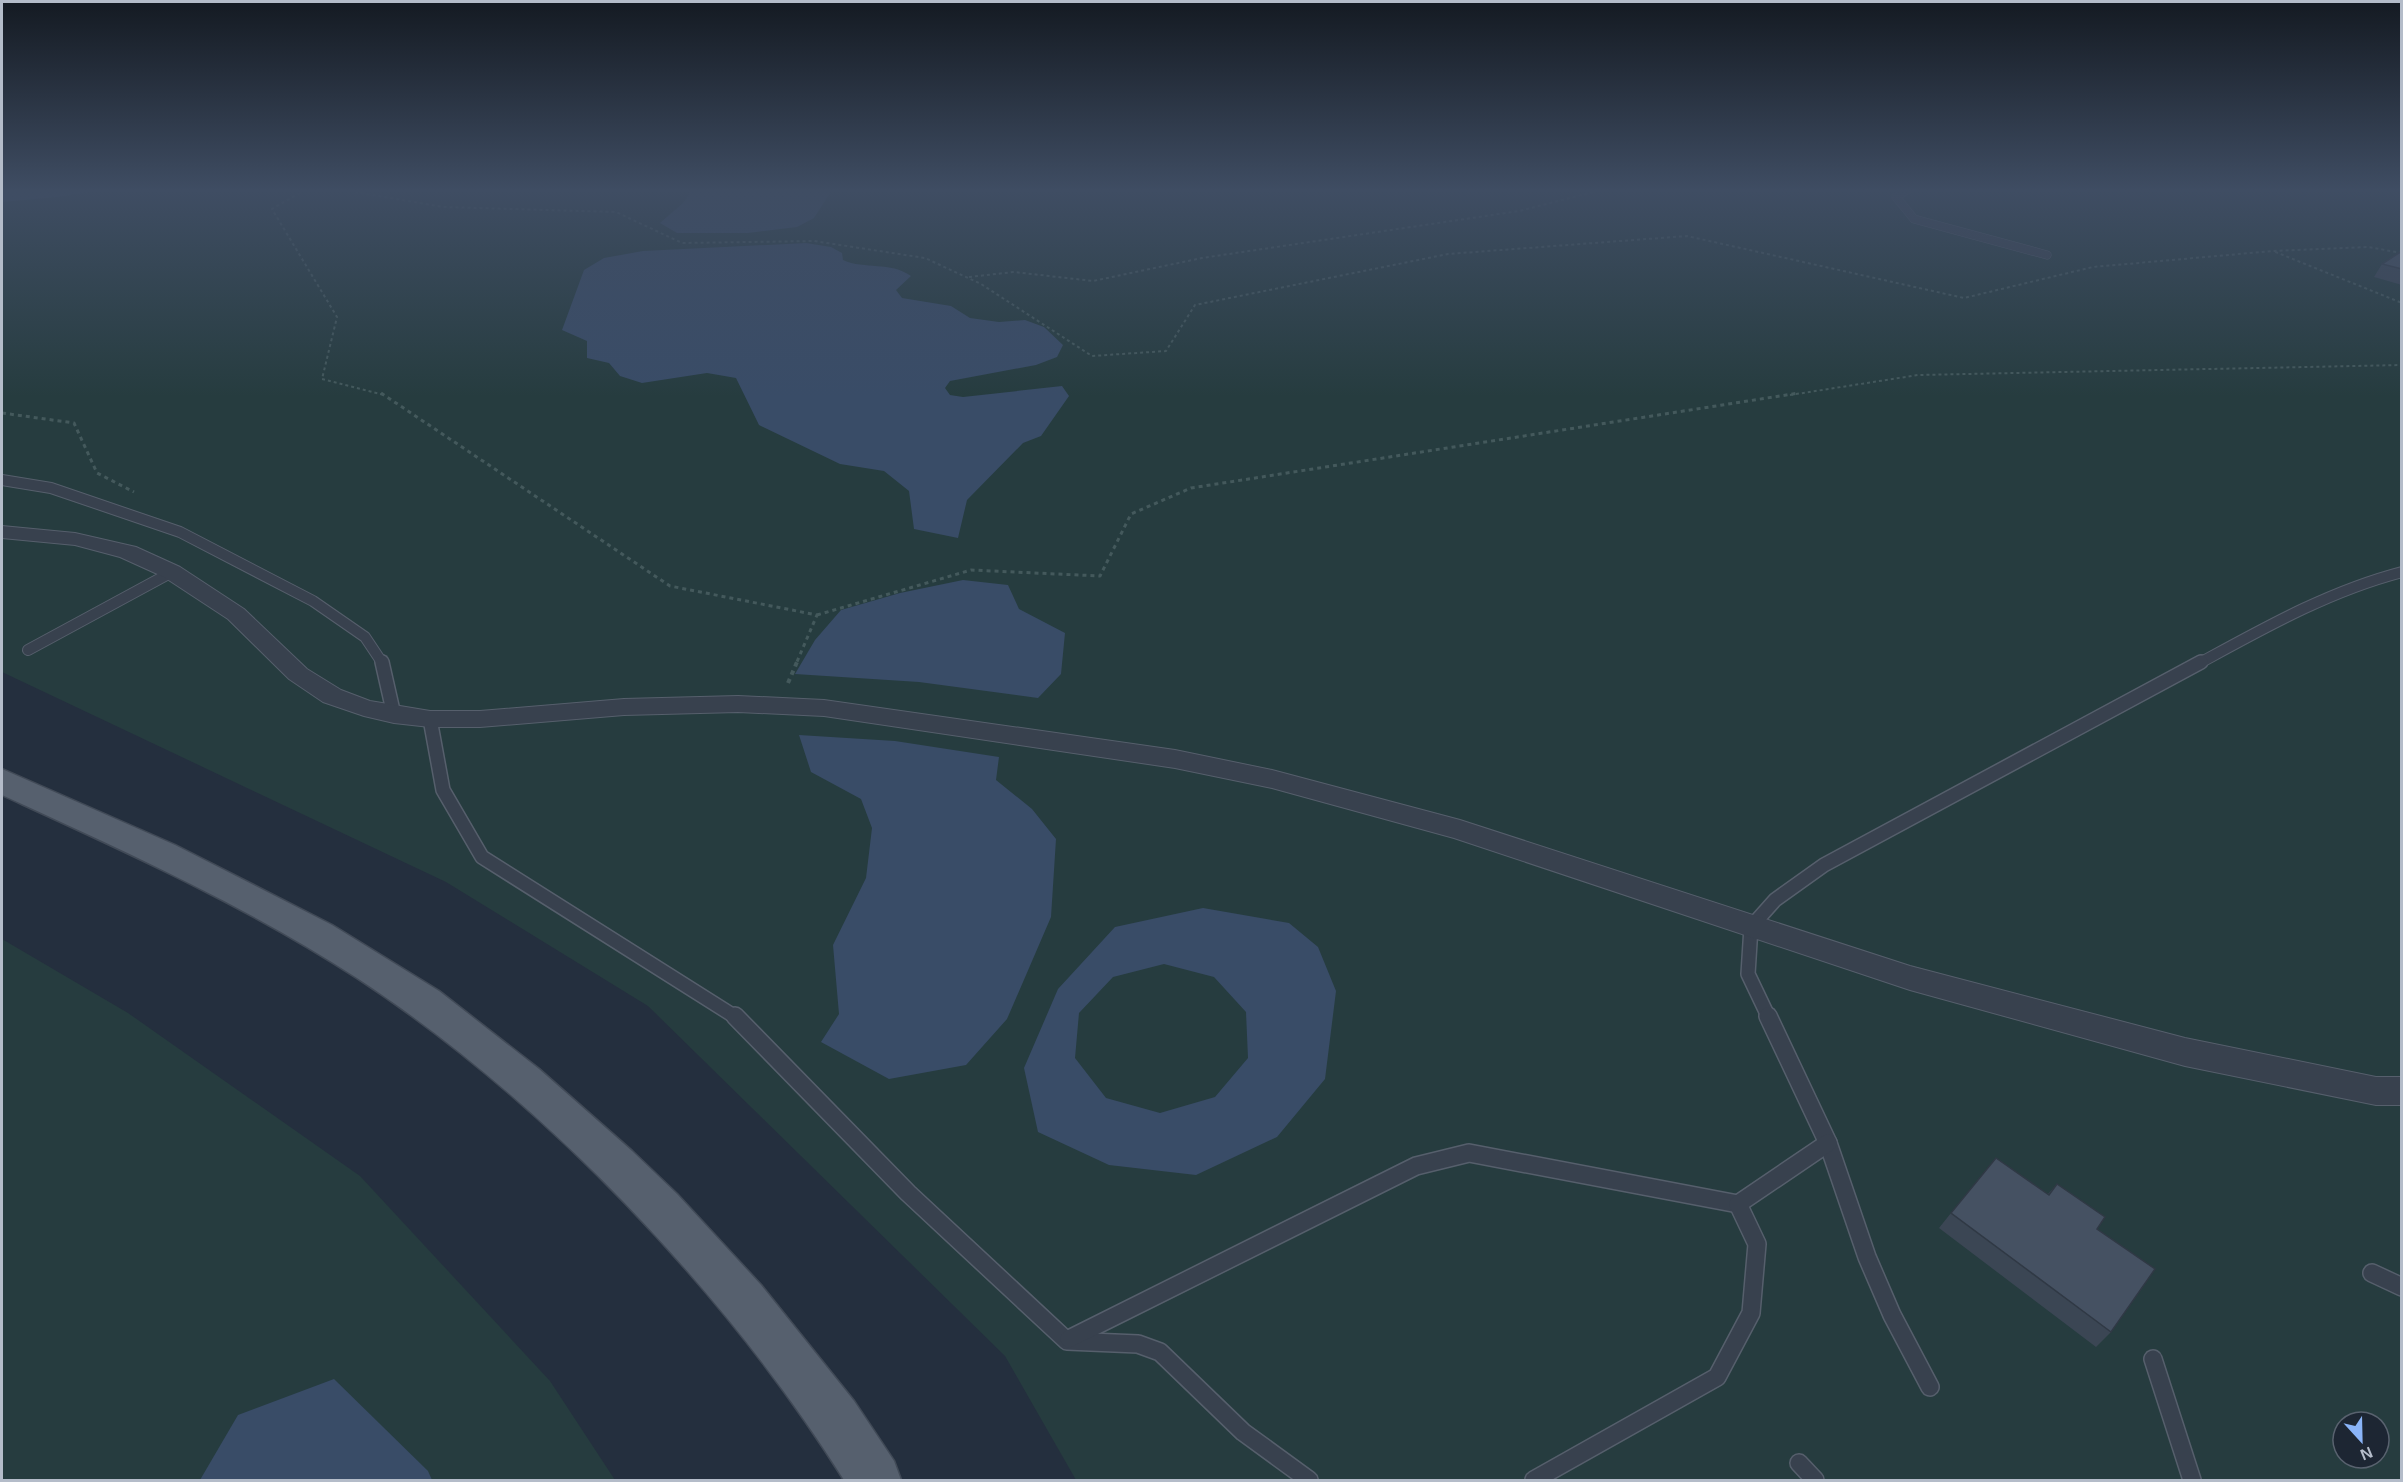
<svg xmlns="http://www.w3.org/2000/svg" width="2403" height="1482" viewBox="0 0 2403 1482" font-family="Helvetica,sans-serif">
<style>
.green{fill:#263c3f;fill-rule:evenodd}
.water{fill:#394c67;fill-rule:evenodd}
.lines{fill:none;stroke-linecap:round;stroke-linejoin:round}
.lane-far3-casing{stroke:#565f6c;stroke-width:9}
.lane-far2-casing{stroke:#565f6c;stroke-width:12}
.lane-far1-casing{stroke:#565f6c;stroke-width:16}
.lane-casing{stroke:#565f6c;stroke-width:20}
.street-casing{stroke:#565f6c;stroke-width:2}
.primary-casing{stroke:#414a57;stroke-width:3}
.path-far2{stroke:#44595c;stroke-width:2;stroke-dasharray:3 3;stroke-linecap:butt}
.path-far1{stroke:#44595c;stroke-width:3;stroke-dasharray:4 4;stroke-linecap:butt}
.path{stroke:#44595c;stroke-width:4;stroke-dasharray:4.5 4.5;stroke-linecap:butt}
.lane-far3{stroke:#38414e;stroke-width:8}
.lane-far2{stroke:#38414e;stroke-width:10}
.lane-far1{stroke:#38414e;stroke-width:13}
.lane{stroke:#38414e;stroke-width:17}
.street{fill:#38414e;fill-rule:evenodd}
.primary{fill:#56606e;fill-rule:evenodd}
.wall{fill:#3b4654}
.building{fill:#455162;stroke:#303945;stroke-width:1.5}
</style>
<rect width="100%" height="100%" fill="#242f3e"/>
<g class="green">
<path d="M2,190H2401V1480H1076L1005,1356L648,1006L446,882L2,672ZM2343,1422H2379V1458H2343Z"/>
<polygon points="2,939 128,1013 360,1176 550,1381 615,1480 2,1480"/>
</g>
<g class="water">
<polygon points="2,190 102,190 57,197 2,202"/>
<polygon points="692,190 832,190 814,218 797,227 748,233 677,233 660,223 683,203"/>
<path d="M806,243L831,247L842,253L843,260C865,270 890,261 911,276L896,290L902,298L951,306L970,318L999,322L1025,320L1044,327L1063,345L1057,357L1036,365L950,381L945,388L950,395L963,397L1062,386L1069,396L1041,436L1023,443L967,500L958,538L914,529L909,491L884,471L840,464L759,425L736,378L707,373L642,383L620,376L609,363L587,358V341L562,330L584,270L604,258L643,251Z"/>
<polygon points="963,580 1008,585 1019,609 1065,633 1061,674 1038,698 919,682 795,674 815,640 841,610 900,593"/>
<polygon points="799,735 895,741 999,757 996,780 1032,809 1056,839 1051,917 1007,1019 966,1065 889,1079 821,1042 839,1014 833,945 866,878 872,828 861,799 811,772"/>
<path d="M1203,908L1289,923L1318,947L1336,991L1325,1079L1277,1137L1196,1175L1109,1165L1038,1132L1024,1068L1058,989L1115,927ZM1164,964L1214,977L1246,1012L1248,1058L1215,1097L1160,1113L1106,1098L1075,1058L1079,1013L1113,977Z"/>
<polygon points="334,1379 428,1471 432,1480 200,1480 238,1415"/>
</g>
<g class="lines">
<g class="lane-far3-casing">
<polyline id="lane-far3" points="1907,190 1896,197 1914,219 2047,255"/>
</g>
<g class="lane-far2-casing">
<g id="lane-far2">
<polyline points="2,480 51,488 180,532 313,601 365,637 383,664"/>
<polyline points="28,650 172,572"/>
<path d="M2198,664C2264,628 2329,591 2402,572"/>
</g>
</g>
<g class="lane-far1-casing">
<g id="lane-far1">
<polyline points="382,662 394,715"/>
<polyline points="430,719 443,790 482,857 737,1018"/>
<polyline points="1769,1018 1748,974 1751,927 1775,900 1824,865 2201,662"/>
</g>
</g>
<g class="lane-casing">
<g id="lane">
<polyline points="735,1016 908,1193 1067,1341 1138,1344 1160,1352 1243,1432 1309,1480"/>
<polyline points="1768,1016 1828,1143 1867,1257 1892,1315 1930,1387"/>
<polyline points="2372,1273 2402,1287"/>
<polyline points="1069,1339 1416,1166 1469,1153 1738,1204"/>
<polyline points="2153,1359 2192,1480"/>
<polyline points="1799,1463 1815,1480"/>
<polyline points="1534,1480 1717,1377 1751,1313 1757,1244 1738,1204 1828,1143"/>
</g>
</g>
<g class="street-casing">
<polygon id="street" points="2,526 75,533 136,547 180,567 244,609 307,669 341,690 370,701 430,711 480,711 624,699 738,696 824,700 1175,750 1272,770 1460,820 1910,966 2185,1038 2376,1077 2402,1077 2402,1105 2376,1105 2185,1066 1910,990 1454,838 1272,788 1175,768 824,716 738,712 624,715 480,727 430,727 394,723 364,716 323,702 289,679 228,619 164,577 120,557 75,545 2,538"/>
</g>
<g class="primary-casing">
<path id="primary" d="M2,769L175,845L332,925L439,991L539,1069L632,1151L677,1194L761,1285L854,1401L894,1461L901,1480H844C726,1292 543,1100 357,978C245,905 122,850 2,795Z"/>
</g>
<g class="path-far2">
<polyline points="305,190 272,209 337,317 322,379 384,395"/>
<polyline points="343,190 443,207 616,212 682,243 814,241 925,258 981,284 1092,356 1166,351 1195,305 1448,254 1687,236 1964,298 2093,267 2273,251"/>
<polyline points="2402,253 2368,247 2273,251 2402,303"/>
<polyline points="969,277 1014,272 1093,281 1202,258 1519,211 1601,190"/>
<polyline points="1790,395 1918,375 2402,365"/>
</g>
<g class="path-far1">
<polyline points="381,393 670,586 817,615 796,664"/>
<polyline points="2,413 74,423 97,473 134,492"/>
<polyline points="817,615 971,570 1100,576 1131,514 1191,488 1799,393"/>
</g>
<polyline class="path" points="788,683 797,662"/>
<use href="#lane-far3" class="lane-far3"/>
<use href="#lane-far2" class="lane-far2"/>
<use href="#lane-far1" class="lane-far1"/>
<use href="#lane" class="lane"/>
<use href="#street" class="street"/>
<use href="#primary" class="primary"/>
</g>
<g class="wall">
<polygon points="2402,251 2402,285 2374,277 2382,264"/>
<polygon points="2057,1184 2097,1229 2111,1332 2096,1347 1939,1228 1951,1213 2048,1194"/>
</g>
<g class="building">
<polygon points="2402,251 2402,269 2382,264"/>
<polygon points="1996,1158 2049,1195 2057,1184 2105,1217 2097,1229 2155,1269 2111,1332 1951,1213"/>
</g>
<linearGradient id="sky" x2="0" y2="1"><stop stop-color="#141a22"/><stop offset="0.48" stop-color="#3f4d63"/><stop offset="1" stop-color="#3f4d63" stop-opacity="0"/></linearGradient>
<rect width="2403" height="397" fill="url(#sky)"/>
<rect width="2403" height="1482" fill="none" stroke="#b4bcc9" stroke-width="6"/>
<g transform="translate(2361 1440) rotate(158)"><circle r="28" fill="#1d2633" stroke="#59626f" stroke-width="1.5"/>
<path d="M0-4.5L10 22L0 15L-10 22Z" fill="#8ab4f8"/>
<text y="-9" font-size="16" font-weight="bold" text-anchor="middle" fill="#b4bcc9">N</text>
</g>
</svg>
